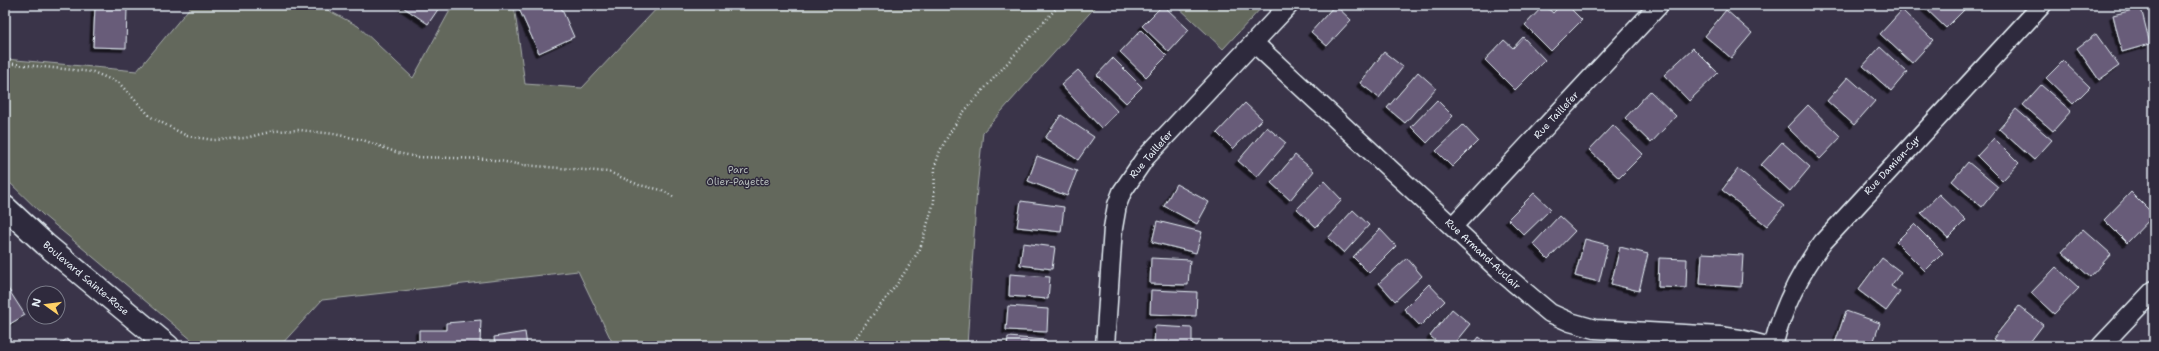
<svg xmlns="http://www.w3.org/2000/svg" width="2159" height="351" viewBox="0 0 2159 351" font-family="'Shantell Sans',sans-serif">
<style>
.green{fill:#63685b;stroke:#a6acaa}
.building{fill:#675c79;stroke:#e8f1f8;filter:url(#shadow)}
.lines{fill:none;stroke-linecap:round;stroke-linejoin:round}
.minor-casing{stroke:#e8f1f8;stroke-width:21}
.tertiary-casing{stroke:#e8f1f8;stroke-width:25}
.path{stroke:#e8f1f8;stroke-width:2.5;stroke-dasharray:1 3;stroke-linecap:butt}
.minor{stroke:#2f2a3d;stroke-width:18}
.tertiary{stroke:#2f2a3d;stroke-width:22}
.labels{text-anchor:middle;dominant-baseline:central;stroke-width:3;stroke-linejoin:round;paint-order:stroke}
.street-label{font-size:10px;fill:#e8f1f8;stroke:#2f2a3d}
.park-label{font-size:10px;fill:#b3bab9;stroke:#2f2a3d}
</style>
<defs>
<filter id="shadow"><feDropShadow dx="-3.5" dy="3.5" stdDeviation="0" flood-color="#0009"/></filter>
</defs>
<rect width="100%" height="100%" fill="#3a3449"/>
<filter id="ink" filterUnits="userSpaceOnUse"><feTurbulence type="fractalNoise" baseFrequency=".025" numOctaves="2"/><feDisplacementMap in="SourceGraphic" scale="8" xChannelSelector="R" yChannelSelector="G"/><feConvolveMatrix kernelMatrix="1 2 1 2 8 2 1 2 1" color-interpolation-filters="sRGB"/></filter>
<g filter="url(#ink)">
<g class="green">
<polygon points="192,5 318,5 358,26 413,78 453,5 514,5 525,84 582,88 660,5 1097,5 983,132 977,188 967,346 614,346 578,271 322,300 280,346 199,346 43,215 5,178 5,59 137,71"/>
<polygon points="1176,5 1264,5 1223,49"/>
</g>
<g class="building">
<polygon points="400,5 441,5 428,24"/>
<polygon points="527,5 560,5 574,37 539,53 519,9"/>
<polygon points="1163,5 1189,30 1169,52 1142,26"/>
<polygon points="1335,5 1351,20 1327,46 1311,32"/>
<polygon points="1544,5 1553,13 1561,5 1567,5 1582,20 1551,51 1525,25"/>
<polygon points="1922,5 1959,5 1964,10 1946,28"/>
<polygon points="95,7 127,8 126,48 93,47"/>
<polygon points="2141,8 2150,44 2122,52 2113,15"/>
<polygon points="1726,10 1752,33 1731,58 1705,36"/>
<polygon points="1902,10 1933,40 1912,63 1880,34"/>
<polygon points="1141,30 1167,56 1146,77 1120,52"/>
<polygon points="2096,34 2119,66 2099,80 2077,48"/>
<polygon points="1523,37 1545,60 1515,90 1485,60 1504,40 1513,48"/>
<polygon points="1880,47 1907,72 1891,91 1863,66"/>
<polygon points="1693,48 1718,73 1689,101 1664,75"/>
<polygon points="1384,52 1403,67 1379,98 1360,83"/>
<polygon points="1113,58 1142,87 1126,103 1097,75"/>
<polygon points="2063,61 2090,87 2073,104 2046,78"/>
<polygon points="1078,70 1118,112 1101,128 1061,85"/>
<polygon points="1418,72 1436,88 1405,123 1387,108"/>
<polygon points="1848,77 1875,101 1854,125 1827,101"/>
<polygon points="2041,85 2071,111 2053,131 2023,105"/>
<polygon points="1650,91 1676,116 1651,143 1625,118"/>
<polygon points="1437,100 1453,116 1427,143 1411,127"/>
<polygon points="1245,103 1262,119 1233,149 1217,133"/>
<polygon points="1808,105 1841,137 1820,159 1787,127"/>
<polygon points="2016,109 2052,140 2034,160 1999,129"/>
<polygon points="1061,115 1094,137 1078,160 1045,138"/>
<polygon points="1463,125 1478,141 1452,167 1436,151"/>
<polygon points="1613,125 1643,154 1619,178 1589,150"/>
<polygon points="1267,127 1286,143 1257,177 1238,161"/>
<polygon points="1994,138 2019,163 2002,181 1977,156"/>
<polygon points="1782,142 1810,167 1790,191 1761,165"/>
<polygon points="1295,155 1314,171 1290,200 1271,183"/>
<polygon points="1037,156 1077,171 1067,196 1028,181"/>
<polygon points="1968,162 1998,187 1982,207 1952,181"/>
<polygon points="1738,169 1784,206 1767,226 1722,190"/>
<polygon points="1324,181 1342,200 1316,227 1297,209"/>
<polygon points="1176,184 1209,202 1197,224 1164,206"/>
<polygon points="2131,192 2154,215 2127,243 2104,220"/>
<polygon points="1534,193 1551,209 1524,235 1508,219"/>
<polygon points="1939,194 1966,220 1948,238 1921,213"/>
<polygon points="1021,201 1064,207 1061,232 1017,227"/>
<polygon points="1353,210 1369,225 1344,253 1328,238"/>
<polygon points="1559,216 1575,231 1548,259 1533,244"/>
<polygon points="1157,221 1202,232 1196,253 1152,242"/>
<polygon points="1914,224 1943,253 1925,271 1896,242"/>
<polygon points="1380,229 1396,246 1369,273 1353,257"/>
<polygon points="2083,229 2111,254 2090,277 2062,252"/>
<polygon points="1585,239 1608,245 1599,282 1575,276"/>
<polygon points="1023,243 1055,247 1052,269 1020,265"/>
<polygon points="1620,247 1648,254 1639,291 1611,284"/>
<polygon points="1702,253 1743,255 1741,287 1700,284"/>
<polygon points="1151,258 1190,260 1188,285 1150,284"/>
<polygon points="1407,258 1422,276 1395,301 1379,283"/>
<polygon points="1659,258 1687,259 1686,288 1658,287"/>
<polygon points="1882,258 1901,272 1891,286 1900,292 1886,311 1858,290"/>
<polygon points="2056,267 2079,288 2054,314 2031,293"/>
<polygon points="1010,274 1050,277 1048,299 1009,296"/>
<polygon points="5,284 25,315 5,327"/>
<polygon points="1429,284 1445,301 1420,326 1404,309"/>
<polygon points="1151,290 1197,292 1196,316 1150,314"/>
<polygon points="1008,306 1048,309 1047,332 1006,330"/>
<polygon points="2019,306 2043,325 2027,346 2002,346 1993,339"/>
<polygon points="1452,309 1470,324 1452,346 1442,346 1430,336"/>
<polygon points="1846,311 1880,323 1872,346 1834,346"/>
<polygon points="481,320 480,344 419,346 419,330 446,330 446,323"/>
<polygon points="1155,326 1192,328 1192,346 1154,346"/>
<polygon points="525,332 527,346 495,346 494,337"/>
<polygon points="1008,337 1046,340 1046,346 1007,346"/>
<polygon points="1479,337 1491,346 1472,346"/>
<polygon points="67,339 71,346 57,346"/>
<polygon points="350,340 356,346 344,346"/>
<polygon points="562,343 562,346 543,346"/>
</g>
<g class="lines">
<g class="minor-casing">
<g id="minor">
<polyline points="1254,43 1499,270 1550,313 1570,322 1595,329 1720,336 1740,339 1767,346"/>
<polyline points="1453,226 1659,5"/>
<polyline points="1105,346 1113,228 1117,205 1122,192 1145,158 1289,5"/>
<path d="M1773,346C1783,307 1799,274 1823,242L2042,5"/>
<polyline points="2101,346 2154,290"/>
</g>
</g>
<g class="tertiary-casing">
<polyline id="tertiary" points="5,207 45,244 168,346"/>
</g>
<g class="path">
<polyline points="5,63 93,72 119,83 151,117 187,136 214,140 245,138 274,131 300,130 334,134 363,140 398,153 417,157 488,159 523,165 609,172 639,185 662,190 675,198"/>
<polyline points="848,346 895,287 920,249 934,202 935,166 940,151 948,136 961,115 1059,5"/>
</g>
<use href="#minor" class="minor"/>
<use href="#tertiary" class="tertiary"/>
</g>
</g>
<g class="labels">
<g class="street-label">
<text transform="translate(1556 115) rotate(-47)">Rue Taillefer</text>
<text transform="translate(1151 154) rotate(-49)">Rue Taillefer</text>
<text transform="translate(1892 165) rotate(-47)">Rue Damien-Cyr</text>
<text transform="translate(1483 254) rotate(43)">Rue Armand-Auclair</text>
<text transform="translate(86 278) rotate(40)">Boulevard Sainte-Rose</text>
</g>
<g class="park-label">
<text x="738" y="169">Parc<tspan x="738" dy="12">Olier-Payette</tspan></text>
</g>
</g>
<rect width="2159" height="351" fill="none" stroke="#2f2a3d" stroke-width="20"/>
<rect x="10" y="10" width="2139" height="331" fill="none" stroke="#e8f1f8" stroke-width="1.5" filter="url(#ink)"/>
<g transform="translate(46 305) rotate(284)"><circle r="19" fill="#2f2a3d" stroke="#797a88"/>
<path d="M0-3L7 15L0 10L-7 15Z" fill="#ffd166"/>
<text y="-6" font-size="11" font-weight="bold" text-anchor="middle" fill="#e8f1f8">N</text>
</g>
</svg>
